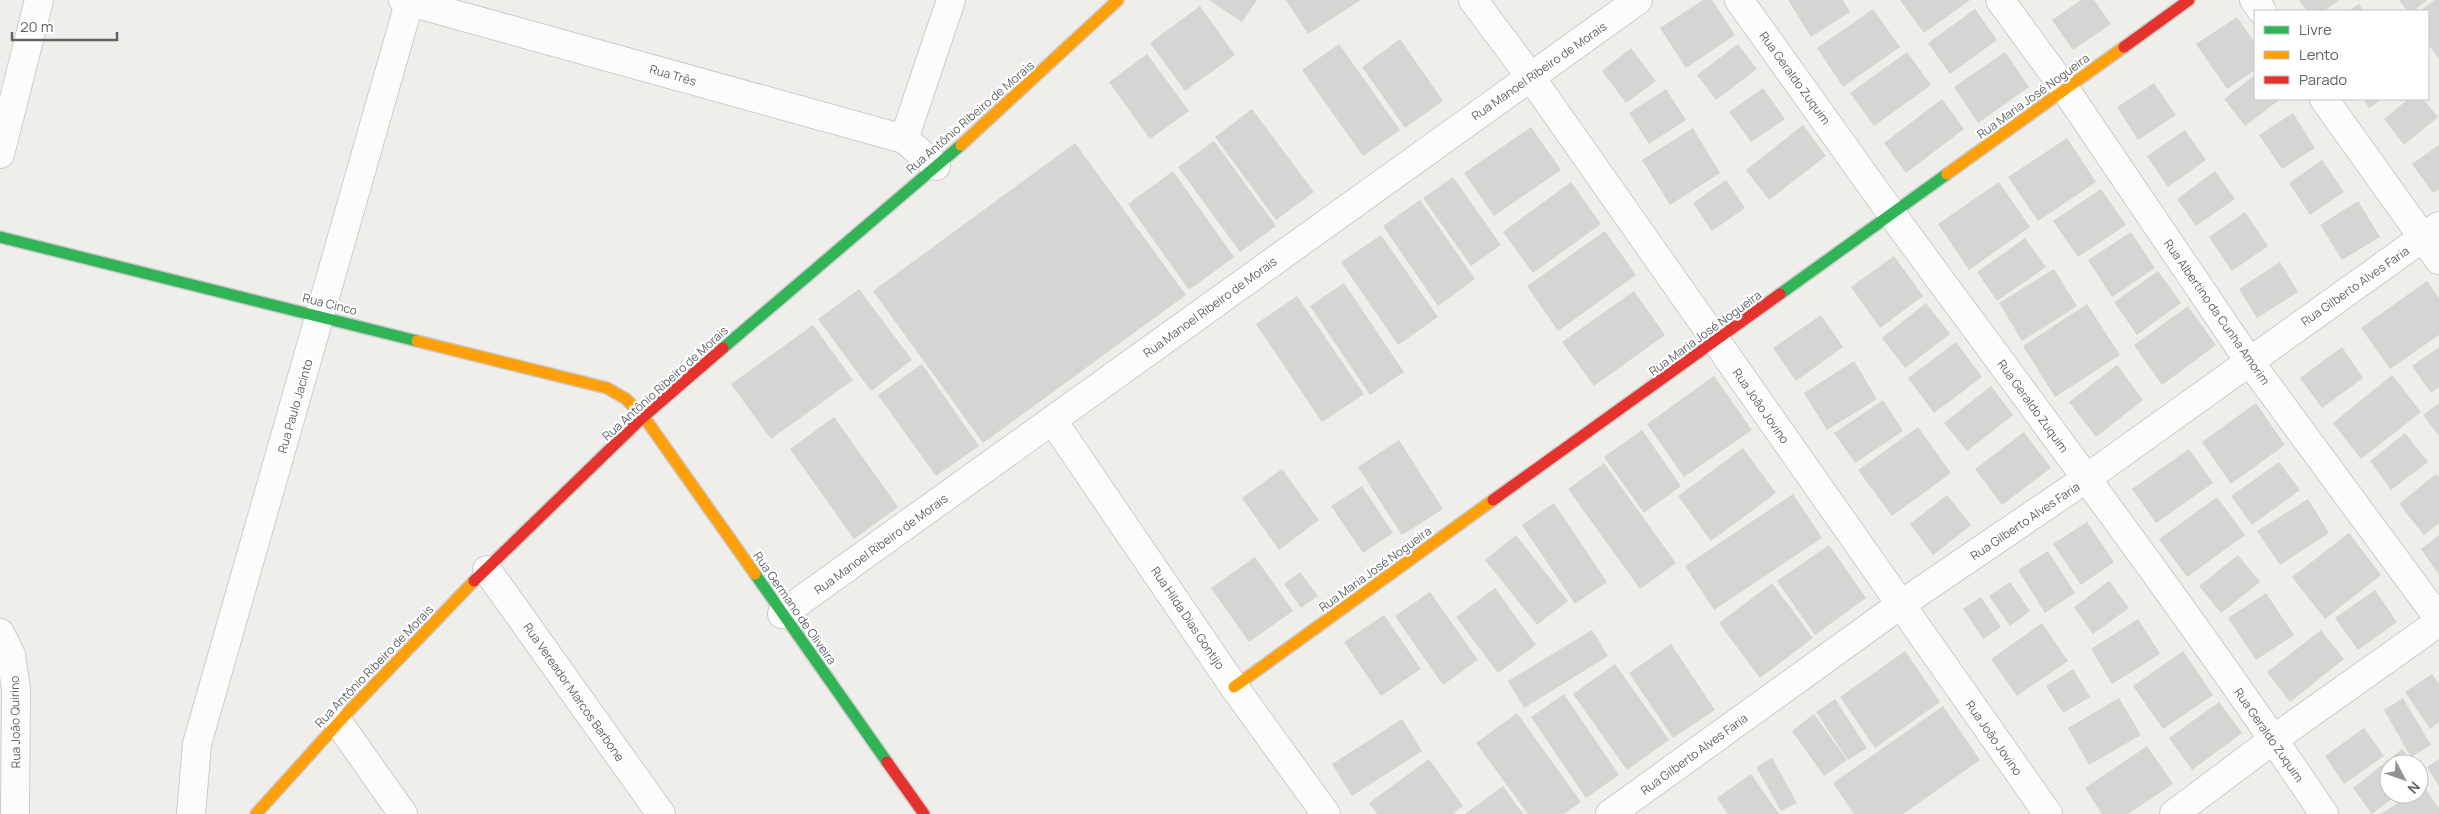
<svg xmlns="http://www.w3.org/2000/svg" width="2439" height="814" viewBox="0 0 2439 814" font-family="Manrope,sans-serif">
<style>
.building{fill:#d6d5d3}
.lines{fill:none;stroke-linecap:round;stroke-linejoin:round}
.street-casing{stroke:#cbcccc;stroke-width:30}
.fast-casing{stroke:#cacacb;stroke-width:14}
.slow-casing{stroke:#cacacb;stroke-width:14}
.jam-casing{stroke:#cacacb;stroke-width:14}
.street{stroke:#fdfcfc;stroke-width:28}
.fast{stroke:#30b455;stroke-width:11}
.slow{stroke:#ff9f0a;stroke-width:11}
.jam{stroke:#e5322d;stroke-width:11}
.labels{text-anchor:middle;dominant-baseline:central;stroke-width:4.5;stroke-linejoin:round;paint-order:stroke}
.street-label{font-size:12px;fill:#5f6368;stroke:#fff}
</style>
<rect width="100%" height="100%" fill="#efeeea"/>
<g class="building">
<polygon points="1209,0 1257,0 1242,22"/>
<polygon points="1286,0 1361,0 1308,34"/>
<polygon points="1703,0 1712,0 1735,35 1686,68 1660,28"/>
<polygon points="1788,0 1843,0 1850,12 1811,37"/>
<polygon points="1900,0 1970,0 1924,33"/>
<polygon points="2081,0 2094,0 2111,24 2073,50 2052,20"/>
<polygon points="2299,0 2339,0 2324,11 2307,11"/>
<polygon points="2399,0 2427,0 2413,11 2407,11"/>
<polygon points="2435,0 2439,0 2439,59 2428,44 2428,11 2420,11"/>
<polygon points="2359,4 2364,11 2348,11"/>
<polygon points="1200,6 1235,55 1185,91 1150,43"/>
<polygon points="1873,9 1900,47 1843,87 1817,48"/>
<polygon points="1975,9 1997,40 1950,74 1928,43"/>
<polygon points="2237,17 2255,43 2255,70 2227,89 2196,44"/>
<polygon points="1400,39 1443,101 1405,128 1362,67"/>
<polygon points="1339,44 1400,130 1363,156 1302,70"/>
<polygon points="1738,44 1757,69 1716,100 1697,75"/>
<polygon points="1631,48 1656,81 1626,103 1602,71"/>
<polygon points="1907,52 1931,85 1874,126 1850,93"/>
<polygon points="2005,52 2029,87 1978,123 1954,87"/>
<polygon points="1147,54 1189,111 1150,139 1109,82"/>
<polygon points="2255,75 2255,99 2279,100 2245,126 2224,99"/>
<polygon points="2154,83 2176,115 2138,140 2117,107"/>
<polygon points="1763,88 1785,119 1751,142 1729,112"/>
<polygon points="1666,89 1686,120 1649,144 1629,113"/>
<polygon points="1942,99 1964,129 1906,173 1884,143"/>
<polygon points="2363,99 2383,99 2369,108"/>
<polygon points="2408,99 2423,99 2438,117 2404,145 2384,119"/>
<polygon points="1252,109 1314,192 1276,220 1215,137"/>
<polygon points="2293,113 2315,148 2282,169 2259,135"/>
<polygon points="1803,125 1826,156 1769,200 1746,170"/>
<polygon points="1531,127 1561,170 1494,216 1464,173"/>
<polygon points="1693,128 1720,173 1670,205 1642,160"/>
<polygon points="2185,130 2206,160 2168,187 2147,156"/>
<polygon points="2067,138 2096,182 2038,221 2008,177"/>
<polygon points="1214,141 1276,226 1240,252 1178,167"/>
<polygon points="1075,143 1186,295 983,443 873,291"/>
<polygon points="2439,145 2439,189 2433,193 2412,164"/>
<polygon points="2322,160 2344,192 2310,215 2289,183"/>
<polygon points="1173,171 1234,257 1189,290 1128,204"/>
<polygon points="2215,171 2235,199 2196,226 2177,199"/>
<polygon points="1453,177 1501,245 1471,266 1423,198"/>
<polygon points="1726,180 1745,208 1712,231 1693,203"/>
<polygon points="1571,182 1601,224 1533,273 1503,232"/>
<polygon points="1999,182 2030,227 1969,270 1938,224"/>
<polygon points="2101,189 2126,225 2078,257 2053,221"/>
<polygon points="1420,200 1475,279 1438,306 1383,226"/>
<polygon points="2358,201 2380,237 2342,260 2320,225"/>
<polygon points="2245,212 2268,246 2232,271 2209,237"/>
<polygon points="1605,231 1636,275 1558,331 1527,286"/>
<polygon points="2131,232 2155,268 2112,297 2088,260"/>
<polygon points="1381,235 1438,317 1398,345 1341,262"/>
<polygon points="2025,238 2046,267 1997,301 1977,272"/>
<polygon points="1894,256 1923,296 1880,328 1851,287"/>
<polygon points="2280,262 2298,292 2257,318 2239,289"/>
<polygon points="2054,269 2077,306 2022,341 1999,303"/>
<polygon points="2158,271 2181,303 2137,335 2114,302"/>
<polygon points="2427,281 2439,298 2439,335 2390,369 2361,328"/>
<polygon points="1344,283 1404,372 1370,395 1310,306"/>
<polygon points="859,289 912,360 871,391 818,319"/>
<polygon points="1634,291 1665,335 1594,386 1562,342"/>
<polygon points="1297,296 1364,394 1322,422 1256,324"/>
<polygon points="1926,303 1950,334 1905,368 1882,338"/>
<polygon points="2087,304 2120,355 2055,397 2023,346"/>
<polygon points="2188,306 2216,345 2162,385 2134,345"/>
<polygon points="1821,315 1843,347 1796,381 1773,348"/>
<polygon points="813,325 853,380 771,439 731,384"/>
<polygon points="1956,342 1982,377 1934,413 1908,378"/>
<polygon points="2342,347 2363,378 2322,408 2300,378"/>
<polygon points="2439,347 2439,387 2431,393 2412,366"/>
<polygon points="1854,361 1877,399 1827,430 1804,393"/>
<polygon points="922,364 979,446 936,476 878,395"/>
<polygon points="2117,365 2143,400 2096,437 2069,402"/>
<polygon points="2392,375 2421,412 2361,459 2333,423"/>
<polygon points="1714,376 1752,430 1684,477 1647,424"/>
<polygon points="1991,386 2013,415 1967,451 1944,423"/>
<polygon points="1883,400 1903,431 1855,463 1834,433"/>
<polygon points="2256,403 2285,445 2231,484 2202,442"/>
<polygon points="2439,403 2439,436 2423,415"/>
<polygon points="834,417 898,507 854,539 790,449"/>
<polygon points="1918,427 1951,473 1892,516 1858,470"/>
<polygon points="1642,430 1681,486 1644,513 1604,457"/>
<polygon points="2024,432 2051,468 2002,505 1975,469"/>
<polygon points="2405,433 2428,462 2391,490 2370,461"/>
<polygon points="1399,440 1443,509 1402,535 1358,467"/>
<polygon points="1743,448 1776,493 1711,541 1678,496"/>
<polygon points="2189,449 2213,483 2156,523 2132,489"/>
<polygon points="2279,462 2300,490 2252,525 2231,496"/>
<polygon points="1604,463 1676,563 1640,589 1568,489"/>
<polygon points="1282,469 1319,520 1279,550 1242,498"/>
<polygon points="2436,474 2439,477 2439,523 2424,535 2399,504"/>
<polygon points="1362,486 1393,533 1363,553 1331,506"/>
<polygon points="1793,494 1822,538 1714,610 1685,566"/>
<polygon points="1947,495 1971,525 1933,555 1910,524"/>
<polygon points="2217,497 2245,535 2187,577 2159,539"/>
<polygon points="2308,499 2329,533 2280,565 2257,531"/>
<polygon points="1554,503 1607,582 1575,604 1522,525"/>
<polygon points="2087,522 2114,562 2081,585 2053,544"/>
<polygon points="2349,533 2381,575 2325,619 2292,577"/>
<polygon points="1516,535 1568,601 1537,625 1485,560"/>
<polygon points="2439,535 2439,575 2421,549"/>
<polygon points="1829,545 1866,598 1815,635 1777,581"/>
<polygon points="2048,551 2075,593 2045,613 2018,570"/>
<polygon points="2238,555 2260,582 2221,613 2199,586"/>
<polygon points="1255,557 1293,611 1249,642 1211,588"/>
<polygon points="1300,572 1318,596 1301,608 1284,584"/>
<polygon points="2109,581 2129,608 2093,634 2074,607"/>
<polygon points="2010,582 2030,611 2010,626 1989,596"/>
<polygon points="1772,583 1813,638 1760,678 1719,623"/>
<polygon points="1495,588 1536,645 1498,673 1456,617"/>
<polygon points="2375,590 2397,622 2358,650 2335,618"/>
<polygon points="1430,592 1478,660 1443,685 1395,616"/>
<polygon points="2266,593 2294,635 2256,660 2228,618"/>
<polygon points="1981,597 2001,627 1983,639 1963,609"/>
<polygon points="1384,615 1421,669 1381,696 1344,642"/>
<polygon points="2138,619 2160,654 2112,684 2091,649"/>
<polygon points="2042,623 2068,661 2017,696 1991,659"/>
<polygon points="1592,630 1608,656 1524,708 1508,681"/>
<polygon points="2321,630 2344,659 2290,702 2267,672"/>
<polygon points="1671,644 1715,710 1673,738 1629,673"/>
<polygon points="1905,651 1940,702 1875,748 1840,697"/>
<polygon points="2183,651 2213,695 2163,729 2133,686"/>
<polygon points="1615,664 1669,740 1627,770 1573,694"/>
<polygon points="2073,669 2090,697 2063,713 2046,686"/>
<polygon points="2432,674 2439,684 2439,722 2430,729 2405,692"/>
<polygon points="1564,694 1619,775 1586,798 1531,717"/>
<polygon points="2119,698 2141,735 2089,765 2068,728"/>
<polygon points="2403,698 2431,745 2411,757 2384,710"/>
<polygon points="1835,699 1867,748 1848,760 1816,712"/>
<polygon points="2219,702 2242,733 2192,770 2169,738"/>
<polygon points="1943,706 1980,760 1903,814 1854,814 1833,783"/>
<polygon points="1517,713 1581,802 1564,814 1528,814 1476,743"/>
<polygon points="1814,714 1847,760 1824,776 1792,731"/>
<polygon points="1402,719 1422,751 1352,796 1332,764"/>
<polygon points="2364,728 2384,756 2344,784 2325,756"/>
<polygon points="2147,746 2173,784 2128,814 2102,814 2085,788"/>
<polygon points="2402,749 2414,764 2389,764 2389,794 2398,794 2372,814 2353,788"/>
<polygon points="1772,758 1797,803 1781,811 1756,767"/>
<polygon points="1429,759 1463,806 1453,814 1377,814 1369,803"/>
<polygon points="2439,759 2439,786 2427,767"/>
<polygon points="1751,774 1779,814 1728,814 1717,798"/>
<polygon points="1503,786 1523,814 1465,814"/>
<polygon points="2424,786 2439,809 2439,814 2381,814 2412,794 2419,794 2419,789"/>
</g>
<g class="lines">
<g class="street-casing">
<g id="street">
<polyline points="403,0 904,139 936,166"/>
<polyline points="1473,0 1530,76 2048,814"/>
<path d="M1739,0C1791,72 1842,145 1894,217C2039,415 2187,610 2324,814"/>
<polyline points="2000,0 2065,89 2249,361 2439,619"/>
<polyline points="2254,0 2262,11"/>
<polyline points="2324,99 2439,260"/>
<polyline points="904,139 951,0"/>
<polyline points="0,154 39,0"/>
<polyline points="1053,421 1234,687 1326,814"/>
<polyline points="487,570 661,814"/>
<polyline points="782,614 1638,0"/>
<polyline points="0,633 11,655 16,689 15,814"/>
<polyline points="338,722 403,814"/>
<polyline points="191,814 197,744 410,0"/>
<polyline points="1610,814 1900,605 2087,478 2439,226"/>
<polyline points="2174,814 2274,739 2439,622"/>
</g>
</g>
<g class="fast-casing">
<g id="fast">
<polyline points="0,237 417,341"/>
<polyline points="1780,294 1947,174"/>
<polyline points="723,348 961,145"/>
<polyline points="755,574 887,762"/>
</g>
</g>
<g class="slow-casing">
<g id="slow">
<polyline points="961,145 1118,0"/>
<polyline points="1947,174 2124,47"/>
<polyline points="417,341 607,388 626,399 644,417 755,574"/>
<polyline points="1234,687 1493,500"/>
<polyline points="256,814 349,711 474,581"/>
</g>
</g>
<g class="jam-casing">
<g id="jam">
<polyline points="2124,47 2189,0"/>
<polyline points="1493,500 1780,294"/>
<polyline points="474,581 643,417 723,348"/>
<polyline points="887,762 924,814"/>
</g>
</g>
<use href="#street" class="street"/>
<use href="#fast" class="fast"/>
<use href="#slow" class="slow"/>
<use href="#jam" class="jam"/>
</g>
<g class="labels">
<g class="street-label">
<text transform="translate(1539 71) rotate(-35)">Rua Manoel Ribeiro de Morais</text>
<text transform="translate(673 75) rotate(16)">Rua Três</text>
<text transform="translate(1795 78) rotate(54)">Rua Geraldo Zuquim</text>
<text transform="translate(2033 96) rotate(-36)">Rua Maria José Nogueira</text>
<text transform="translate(970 117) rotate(-41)">Rua Antônio Ribeiro de Morais</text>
<text transform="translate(2355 286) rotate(-35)">Rua Gilberto Alves Faria</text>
<text transform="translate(330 304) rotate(14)">Rua Cinco</text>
<text transform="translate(1210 307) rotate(-36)">Rua Manoel Ribeiro de Morais</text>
<text transform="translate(2217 312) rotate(55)">Rua Albertino da Cunha Amorim</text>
<text transform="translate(1705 333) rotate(-36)">Rua Maria José Nogueira</text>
<text transform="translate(665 383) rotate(-42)">Rua Antônio Ribeiro de Morais</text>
<text transform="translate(295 406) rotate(-74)">Rua Paulo Jacinto</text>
<text transform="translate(1761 406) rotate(55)">Rua João Jovino</text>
<text transform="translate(2033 406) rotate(54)">Rua Geraldo Zuquim</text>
<text transform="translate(2025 521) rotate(-34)">Rua Gilberto Alves Faria</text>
<text transform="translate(881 544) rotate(-36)">Rua Manoel Ribeiro de Morais</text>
<text transform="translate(1375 569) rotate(-36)">Rua Maria José Nogueira</text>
<text transform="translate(795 608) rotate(55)">Rua Germano de Oliveira</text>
<text transform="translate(1188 618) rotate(56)">Rua Hilda Dias Gontijo</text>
<text transform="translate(374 666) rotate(-46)">Rua Antônio Ribeiro de Morais</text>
<text transform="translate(574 692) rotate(55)">Rua Vereador Marcos Barbone</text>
<text transform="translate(15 722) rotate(-91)">Rua João Quirino</text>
<text transform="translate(2269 735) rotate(55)">Rua Geraldo Zuquim</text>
<text transform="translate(1994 738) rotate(55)">Rua João Jovino</text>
<text transform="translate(1694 754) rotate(-36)">Rua Gilberto Alves Faria</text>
</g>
</g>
<rect x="2254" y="10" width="175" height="90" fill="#ffffff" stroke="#bfc1c3"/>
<rect x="2264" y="26" width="25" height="8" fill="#30b455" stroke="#bfc1c3"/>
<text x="2299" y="35" font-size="15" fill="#5f6368">Livre</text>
<rect x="2264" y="51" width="25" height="8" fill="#ff9f0a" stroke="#bfc1c3"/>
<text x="2299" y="60" font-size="15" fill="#5f6368">Lento</text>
<rect x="2264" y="76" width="25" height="8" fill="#e5322d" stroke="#bfc1c3"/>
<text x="2299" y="85" font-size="15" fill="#5f6368">Parado</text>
<g transform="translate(2404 779) rotate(131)"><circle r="24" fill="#ffffff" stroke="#bfc1c3"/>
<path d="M0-4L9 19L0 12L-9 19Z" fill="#919496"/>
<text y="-8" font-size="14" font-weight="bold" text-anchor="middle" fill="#5f6368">N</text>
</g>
<path d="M12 32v8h105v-8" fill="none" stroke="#5f6368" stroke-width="2.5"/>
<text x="20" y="32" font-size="15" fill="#5f6368" stroke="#ffffff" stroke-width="4" paint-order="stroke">20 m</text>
</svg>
